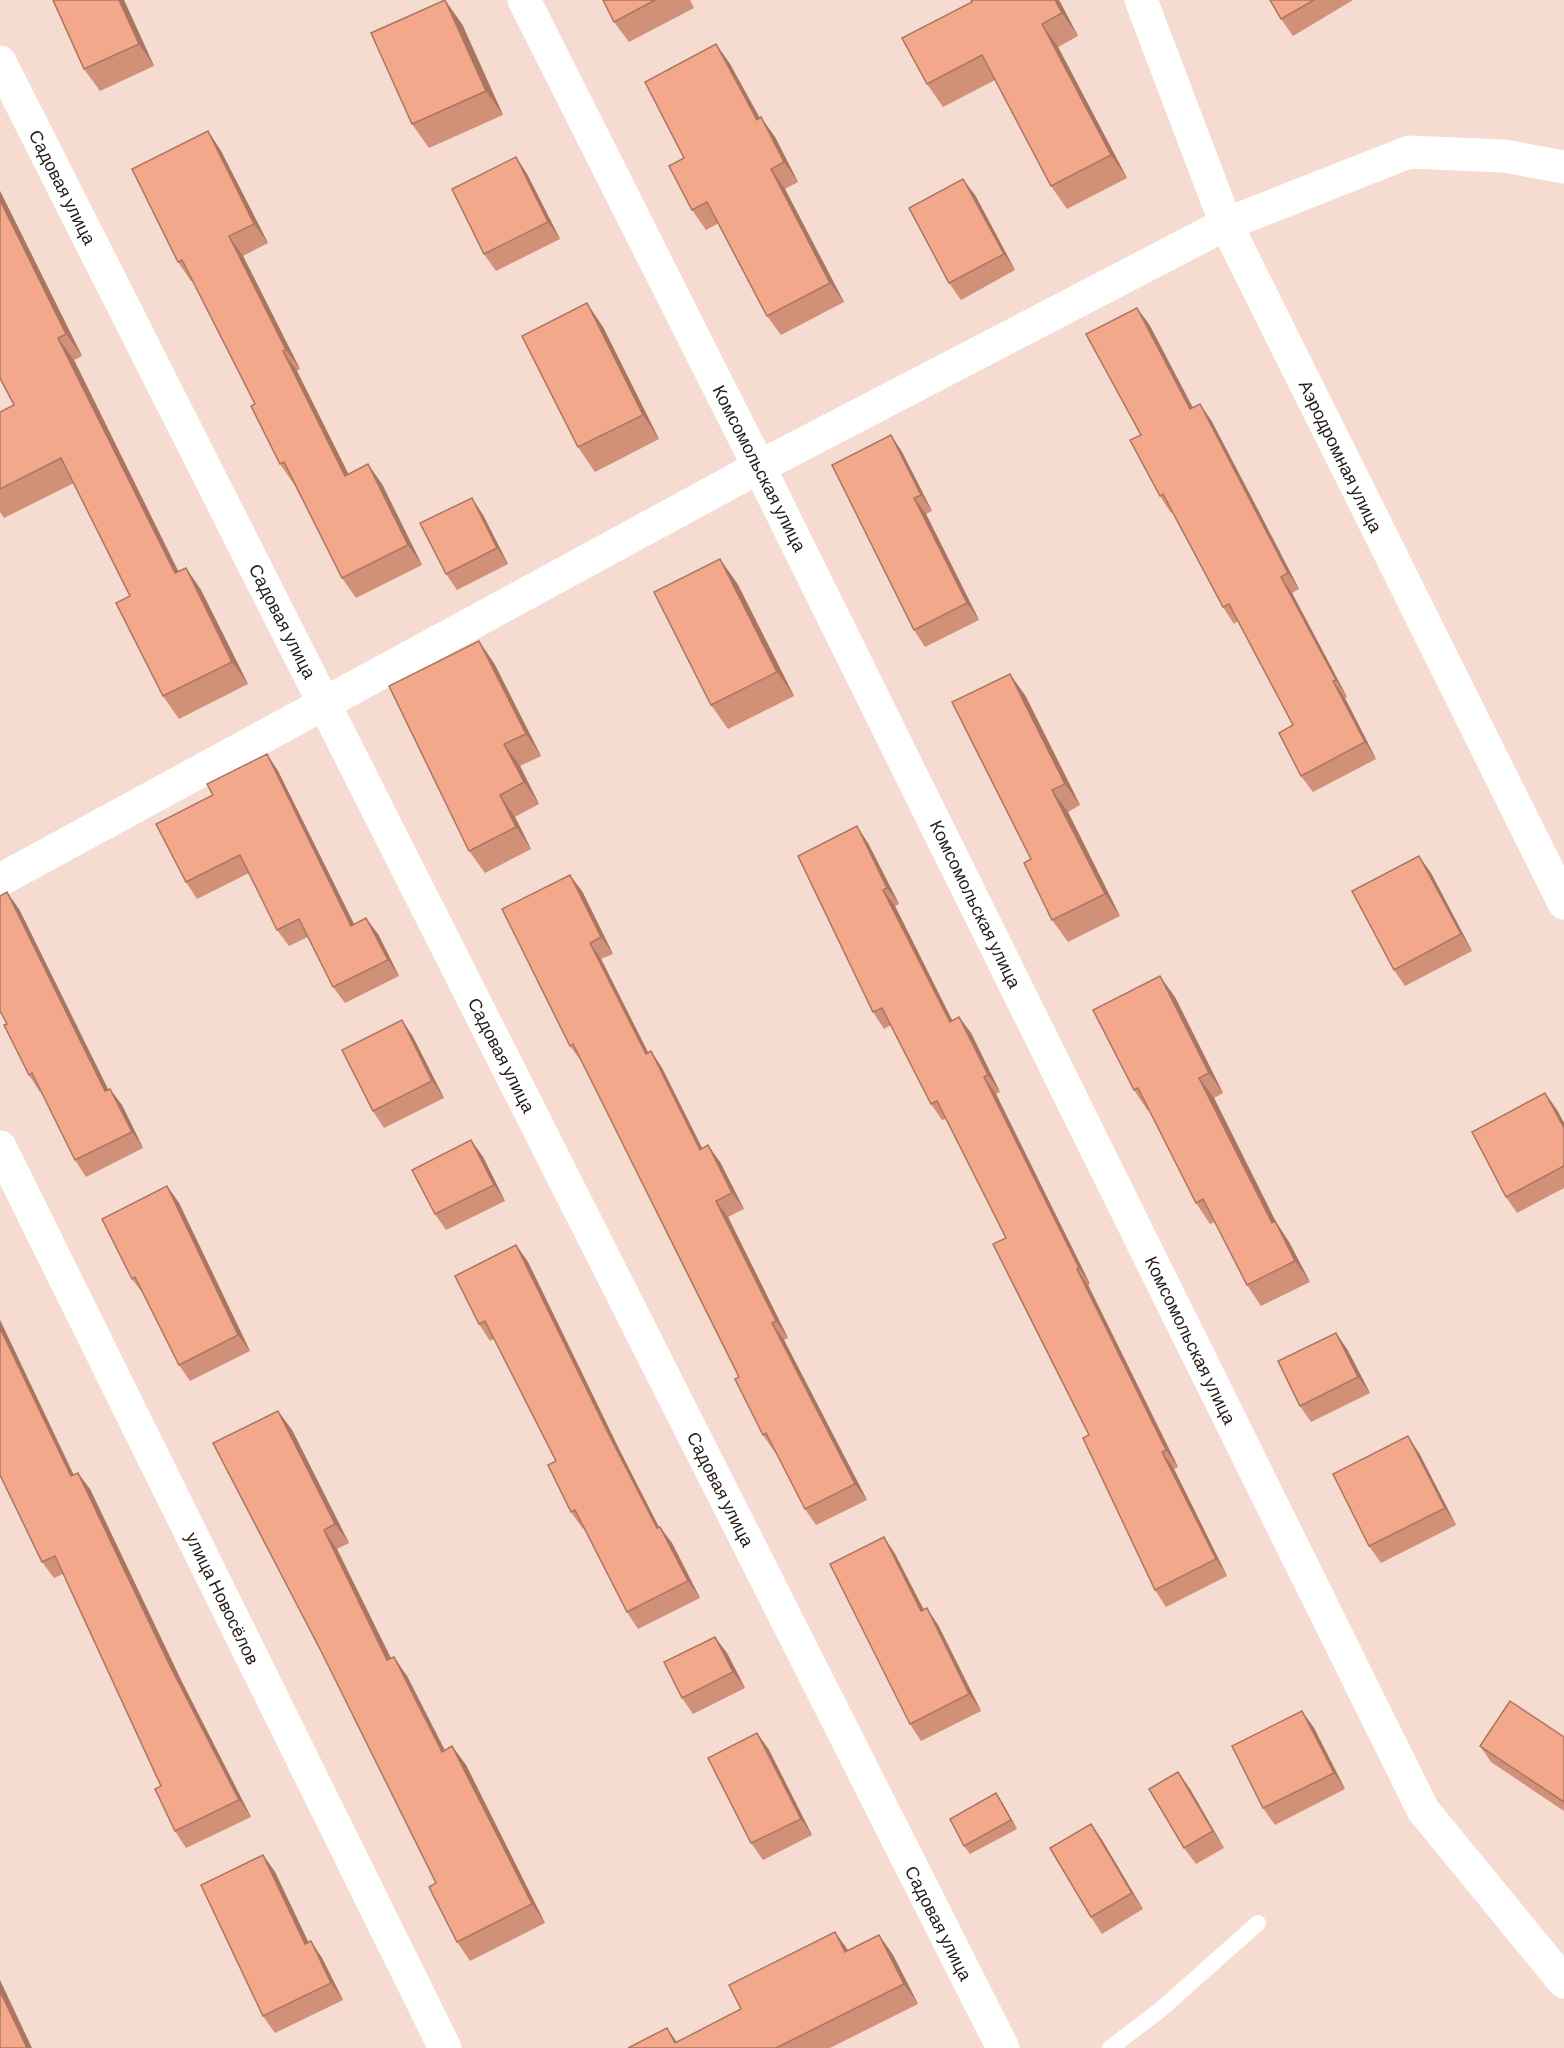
<svg xmlns="http://www.w3.org/2000/svg" width="1564" height="2048" viewBox="0 0 1564 2048" font-family="Barlow,sans-serif">
<style>
.lines{fill:none;stroke-linecap:round;stroke-linejoin:round}
.service{stroke:#fff;stroke-width:16}
.minor{stroke:#fff;stroke-width:33}
.wall{fill:#d19078}
.shaded-wall{fill:#aa7661}
.building{fill:#f3a88b;stroke:#aa7661;stroke-width:1.5}
.labels{text-anchor:middle;dominant-baseline:central;stroke-width:5;stroke-linejoin:round;paint-order:stroke}
.street-label{font-size:18px;fill:#251c18;stroke:#fff}
</style>
<rect width="100%" height="100%" fill="#f5dbd0"/>
<g class="lines">
<polyline class="service" points="1110,2048 1159,2011 1258,1923"/>
<g class="minor">
<polyline points="524,0 759,467 1423,1810 1564,1982"/>
<polyline points="1141,0 1226,224 1564,903"/>
<polyline points="0,62 1003,2048"/>
<polyline points="0,880 759,467 1226,224 1409,152 1504,156 1564,167"/>
<polyline points="0,1147 445,2048"/>
</g>
</g>
<g class="wall">
<polygon points="53,0 124,0 154,66 100,91 84,69"/>
<polygon points="603,0 690,0 694,8 629,42 614,22"/>
<polygon points="971,0 1059,0 1078,36 1058,47 1127,178 1067,209 1051,186 995,80 943,107 927,84 972,2"/>
<polygon points="1270,0 1353,0 1293,36 1281,19"/>
<polygon points="462,24 503,115 429,148 412,124"/>
<polygon points="716,44 730,64 760,118 775,137 798,182 785,189 844,302 781,335 767,316 719,223 706,230 692,210 684,158"/>
<polygon points="208,131 221,151 268,243 243,256 300,369 297,371 348,474 382,484 422,565 356,598 342,578 294,484 280,464 255,404 193,281 191,281 178,262"/>
<polygon points="516,157 527,174 560,239 496,271 484,254"/>
<polygon points="0,191 82,356 74,360 178,571 186,568 201,590 248,684 179,719 163,696 130,596 74,483 4,518 0,512 0,412 14,405"/>
<polygon points="975,195 1015,270 961,300 949,283"/>
<polygon points="1149,324 1192,407 1211,420 1251,496 1299,589 1292,593 1347,697 1345,698 1376,759 1313,792 1301,776 1293,725 1238,621 1234,624 1223,607 1172,512 1171,513 1160,496 1141,435"/>
<polygon points="603,327 659,439 595,472 578,447"/>
<polygon points="891,435 902,452 932,511 926,514 979,620 925,647 914,630"/>
<polygon points="472,498 483,515 508,564 457,590 446,574"/>
<polygon points="737,583 794,696 728,729 711,705"/>
<polygon points="494,663 541,756 520,766 539,804 515,817 531,849 485,873 469,851"/>
<polygon points="1025,695 1080,805 1068,812 1120,916 1068,942 1052,920 1031,859"/>
<polygon points="267,754 278,771 354,924 378,934 399,976 345,1003 333,987 308,937 289,946 277,930 249,873 197,899 186,882 213,795"/>
<polygon points="868,843 899,904 895,906 952,1020 959,1017 971,1033 1000,1092 996,1094 1090,1284 1088,1285 1178,1467 1174,1469 1227,1576 1166,1607 1155,1590 1006,1238 946,1119 942,1120 931,1104 891,1025 884,1029 873,1012"/>
<polygon points="1431,873 1472,951 1405,986 1394,970"/>
<polygon points="582,891 613,954 601,959 648,1053 651,1051 662,1068 702,1148 720,1162 744,1209 728,1217 788,1338 784,1340 867,1500 816,1525 805,1509 775,1451 774,1451 763,1435 739,1377 582,1062 570,1046"/>
<polygon points="19,909 108,1090 122,1105 143,1148 86,1177 75,1160 41,1091 40,1092 29,1075 7,1024"/>
<polygon points="1175,997 1223,1093 1214,1098 1276,1222 1289,1242 1310,1282 1261,1306 1247,1285 1215,1222 1210,1224 1196,1203 1149,1110 1148,1111 1134,1090"/>
<polygon points="402,1020 413,1037 444,1098 384,1128 373,1111"/>
<polygon points="1545,1093 1557,1110 1564,1123 1564,1188 1517,1213 1506,1197"/>
<polygon points="471,1140 483,1157 505,1201 446,1230 435,1214"/>
<polygon points="167,1186 179,1203 250,1351 190,1381 179,1365 144,1295 132,1279"/>
<polygon points="516,1245 528,1262 620,1451 659,1527 672,1543 700,1598 638,1629 627,1612 584,1528 583,1529 571,1512 556,1461 494,1339 490,1341 479,1324"/>
<polygon points="0,1320 74,1475 90,1489 182,1682 251,1817 186,1848 175,1831 161,1786 63,1574 54,1578 42,1562"/>
<polygon points="1347,1349 1370,1393 1311,1422 1300,1406"/>
<polygon points="278,1411 292,1430 349,1543 337,1549 391,1658 407,1676 445,1750 452,1746 466,1765 545,1923 470,1961 457,1942 436,1883"/>
<polygon points="1419,1453 1456,1525 1381,1563 1369,1546"/>
<polygon points="884,1537 895,1554 924,1610 938,1625 981,1711 921,1741 910,1724"/>
<polygon points="727,1653 745,1688 693,1714 682,1698"/>
<polygon points="1302,1711 1314,1728 1345,1789 1275,1825 1263,1808"/>
<polygon points="757,1733 769,1750 812,1835 763,1860 751,1843"/>
<polygon points="1564,1737 1564,1811 1491,1762 1480,1746"/>
<polygon points="1178,1772 1190,1789 1224,1848 1196,1864 1184,1848"/>
<polygon points="1002,1802 1017,1829 970,1854 964,1846"/>
<polygon points="1091,1824 1102,1840 1143,1909 1102,1934 1091,1917"/>
<polygon points="263,1855 275,1872 308,1942 322,1958 343,2000 275,2033 263,2016"/>
<polygon points="835,1932 848,1950 879,1935 893,1955 918,2004 830,2048 628,2048 677,2042 741,2009"/>
</g>
<g class="shaded-wall">
<polygon points="119,0 124,0 154,66 139,44"/>
<polygon points="445,0 462,24 503,115 486,91"/>
<polygon points="1055,0 1059,0 1078,36 1062,13"/>
<polygon points="1042,24 1058,47 1127,178 1111,155"/>
<polygon points="716,44 730,64 771,139 757,120"/>
<polygon points="761,117 775,137 798,182 784,162"/>
<polygon points="208,131 221,151 268,243 254,224"/>
<polygon points="516,157 527,174 560,239 548,222"/>
<polygon points="771,169 785,189 844,302 830,283"/>
<polygon points="963,179 975,195 1015,270 1004,254"/>
<polygon points="0,191 82,356 66,334 0,200"/>
<polygon points="229,236 243,256 300,369 286,350"/>
<polygon points="587,303 603,327 659,439 643,415"/>
<polygon points="1137,308 1149,324 1202,425 1190,409"/>
<polygon points="58,338 74,360 190,595 175,573"/>
<polygon points="283,351 297,371 359,495 345,476"/>
<polygon points="1200,404 1211,420 1299,589 1288,573"/>
<polygon points="891,435 902,452 932,511 921,495"/>
<polygon points="368,464 382,484 422,565 408,545"/>
<polygon points="472,498 483,515 508,564 497,548"/>
<polygon points="914,498 926,514 979,620 967,603"/>
<polygon points="720,559 737,583 794,696 777,672"/>
<polygon points="186,568 201,590 248,684 232,662"/>
<polygon points="1281,577 1292,593 1347,697 1336,680"/>
<polygon points="479,641 494,663 541,756 526,734"/>
<polygon points="1010,674 1025,695 1080,805 1065,784"/>
<polygon points="1333,681 1345,698 1376,759 1365,742"/>
<polygon points="504,744 520,766 539,804 524,782"/>
<polygon points="267,754 278,771 363,942 351,926"/>
<polygon points="1052,790 1068,812 1120,916 1105,894"/>
<polygon points="500,795 515,817 531,849 516,827"/>
<polygon points="857,826 868,843 899,904 887,888"/>
<polygon points="1419,856 1431,873 1472,951 1461,934"/>
<polygon points="570,875 582,891 613,954 601,937"/>
<polygon points="883,890 895,906 961,1038 950,1022"/>
<polygon points="7,892 19,909 117,1107 105,1091"/>
<polygon points="366,918 378,934 399,976 388,960"/>
<polygon points="590,943 601,959 657,1070 646,1054"/>
<polygon points="1160,976 1175,997 1223,1093 1209,1073"/>
<polygon points="959,1017 971,1033 1000,1092 988,1075"/>
<polygon points="402,1020 413,1037 444,1098 432,1081"/>
<polygon points="651,1051 662,1068 711,1166 700,1150"/>
<polygon points="984,1077 996,1094 1090,1284 1079,1268"/>
<polygon points="1199,1078 1214,1098 1276,1222 1289,1242 1310,1282 1295,1261 1272,1223"/>
<polygon points="110,1089 122,1105 143,1148 132,1132"/>
<polygon points="1545,1093 1557,1110 1564,1123 1564,1128"/>
<polygon points="471,1140 483,1157 505,1201 494,1185"/>
<polygon points="708,1145 720,1162 744,1209 732,1193"/>
<polygon points="167,1186 179,1203 250,1351 238,1335"/>
<polygon points="716,1201 728,1217 788,1338 776,1321"/>
<polygon points="516,1245 528,1262 620,1451 668,1545 657,1528 609,1435"/>
<polygon points="1077,1269 1088,1285 1178,1467 1166,1450"/>
<polygon points="0,1320 82,1493 71,1476 0,1328"/>
<polygon points="772,1323 784,1340 867,1500 855,1484"/>
<polygon points="1336,1333 1347,1349 1370,1393 1358,1377"/>
<polygon points="278,1411 292,1430 349,1543 335,1524"/>
<polygon points="1408,1436 1419,1453 1456,1525 1445,1508"/>
<polygon points="1162,1452 1174,1469 1227,1576 1216,1559"/>
<polygon points="78,1473 90,1489 182,1682 251,1817 239,1800 170,1666"/>
<polygon points="660,1527 672,1543 700,1598 688,1581"/>
<polygon points="324,1530 337,1549 401,1679 387,1660"/>
<polygon points="884,1537 895,1554 933,1628 921,1611"/>
<polygon points="927,1608 938,1625 981,1711 969,1694"/>
<polygon points="715,1637 727,1653 745,1688 733,1672"/>
<polygon points="394,1657 407,1676 455,1771 442,1752"/>
<polygon points="1302,1711 1314,1728 1345,1789 1334,1773"/>
<polygon points="757,1733 769,1750 812,1835 801,1819"/>
<polygon points="452,1746 466,1765 545,1923 532,1904"/>
<polygon points="1178,1772 1190,1789 1224,1848 1213,1831"/>
<polygon points="996,1793 1002,1802 1017,1829 1011,1820"/>
<polygon points="1091,1824 1102,1840 1143,1909 1132,1893"/>
<polygon points="263,1855 275,1872 317,1960 305,1944"/>
<polygon points="835,1932 849,1952 845,1952"/>
<polygon points="879,1935 893,1955 918,2004 904,1984"/>
<polygon points="311,1941 322,1958 343,2000 331,1983"/>
<polygon points="0,1980 32,2048 27,2048 0,1991"/>
<polygon points="667,2028 681,2048 675,2043"/>
</g>
<g class="building">
<polygon points="53,0 119,0 139,44 84,69"/>
<polygon points="445,0 486,91 412,124 371,33"/>
<polygon points="603,0 655,0 614,22"/>
<polygon points="971,0 1055,0 1062,13 1042,24 1111,155 1051,186 982,55 927,84 902,38 972,2"/>
<polygon points="1270,0 1314,0 1281,19"/>
<polygon points="716,44 757,120 761,117 784,162 771,169 830,283 767,316 707,202 692,210 669,166 684,158 645,82"/>
<polygon points="208,131 254,224 229,236 286,350 283,351 345,476 368,464 408,545 342,578 284,462 280,464 251,406 255,404 182,260 178,262 132,169"/>
<polygon points="516,157 548,222 484,254 452,189"/>
<polygon points="963,179 1004,254 949,283 909,208"/>
<polygon points="0,200 66,334 58,338 175,573 186,568 232,662 163,696 116,603 130,596 61,458 0,489 0,412 14,405 0,378"/>
<polygon points="587,303 643,415 578,447 522,336"/>
<polygon points="1137,308 1190,409 1200,404 1239,479 1288,573 1281,577 1336,680 1333,681 1365,742 1301,776 1279,733 1293,725 1229,604 1223,607 1163,494 1160,496 1130,440 1141,435 1086,334"/>
<polygon points="891,435 921,495 914,498 967,603 914,630 832,465"/>
<polygon points="472,498 497,548 446,574 420,523"/>
<polygon points="720,559 777,672 711,705 654,592"/>
<polygon points="479,641 526,734 504,744 524,782 500,795 516,827 469,851 389,686"/>
<polygon points="1010,674 1065,784 1052,790 1105,894 1052,920 1024,863 1031,859 952,702"/>
<polygon points="267,754 351,926 366,918 388,960 333,987 299,919 277,930 240,855 186,882 156,824 213,795 207,784"/>
<polygon points="857,826 887,888 883,890 950,1022 959,1017 988,1075 984,1077 1079,1268 1077,1269 1166,1450 1162,1452 1216,1559 1155,1590 1083,1438 1089,1435 993,1244 1006,1238 937,1101 931,1104 882,1008 873,1012 798,856"/>
<polygon points="1419,856 1461,934 1394,970 1352,891"/>
<polygon points="570,875 601,937 590,943 646,1054 651,1051 700,1150 708,1145 732,1193 716,1201 776,1321 772,1323 855,1484 805,1509 766,1433 763,1435 735,1379 739,1377 573,1044 570,1046 502,909"/>
<polygon points="7,892 105,1091 110,1089 132,1132 75,1160 32,1073 29,1075 4,1025 7,1024 0,1011 0,896"/>
<polygon points="1160,976 1209,1073 1199,1078 1272,1223 1275,1221 1295,1261 1247,1285 1203,1199 1196,1203 1138,1088 1134,1090 1093,1010"/>
<polygon points="402,1020 432,1081 373,1111 342,1050"/>
<polygon points="1545,1093 1564,1128 1564,1166 1506,1197 1472,1132"/>
<polygon points="471,1140 494,1185 435,1214 412,1170"/>
<polygon points="167,1186 238,1335 179,1365 135,1277 132,1279 102,1219"/>
<polygon points="516,1245 609,1435 657,1528 660,1527 688,1581 627,1612 575,1510 571,1512 548,1465 556,1461 485,1321 479,1324 455,1276"/>
<polygon points="0,1328 71,1476 78,1473 170,1666 239,1800 175,1831 155,1789 161,1786 55,1556 42,1562 0,1475"/>
<polygon points="1336,1333 1358,1377 1300,1406 1278,1361"/>
<polygon points="278,1411 335,1524 324,1530 387,1660 394,1657 442,1752 452,1746 532,1904 457,1942 429,1887 436,1883 322,1653 213,1443"/>
<polygon points="1408,1436 1445,1508 1369,1546 1333,1474"/>
<polygon points="884,1537 921,1611 927,1608 969,1694 910,1724 830,1564"/>
<polygon points="715,1637 733,1672 682,1698 664,1662"/>
<polygon points="1510,1701 1564,1737 1564,1802 1480,1746"/>
<polygon points="1302,1711 1334,1773 1263,1808 1232,1746"/>
<polygon points="757,1733 801,1819 751,1843 708,1758"/>
<polygon points="1178,1772 1213,1831 1184,1848 1149,1789"/>
<polygon points="996,1793 1011,1820 964,1846 950,1819"/>
<polygon points="1091,1824 1132,1893 1091,1917 1050,1848"/>
<polygon points="263,1855 305,1944 311,1941 331,1983 263,2016 201,1885"/>
<polygon points="835,1932 845,1952 879,1935 904,1984 776,2048 628,2048 667,2028 675,2043 741,2009 729,1985"/>
<polygon points="0,1991 27,2048 0,2048"/>
</g>
<g class="labels">
<g class="street-label">
<text transform="translate(63 187) rotate(63)">Садовая улица</text>
<text transform="translate(1341 456) rotate(64)">Аэродромная улица</text>
<text transform="translate(760 468) rotate(63)">Комсомольская улица</text>
<text transform="translate(283 621) rotate(63)">Садовая улица</text>
<text transform="translate(976 904) rotate(64)">Комсомольская улица</text>
<text transform="translate(502 1055) rotate(63)">Садовая улица</text>
<text transform="translate(1191 1340) rotate(64)">Комсомольская улица</text>
<text transform="translate(721 1489) rotate(63)">Садовая улица</text>
<text transform="translate(223 1598) rotate(64)">улица Новосёлов</text>
<text transform="translate(939 1923) rotate(63)">Садовая улица</text>
</g>
</g>
</svg>
